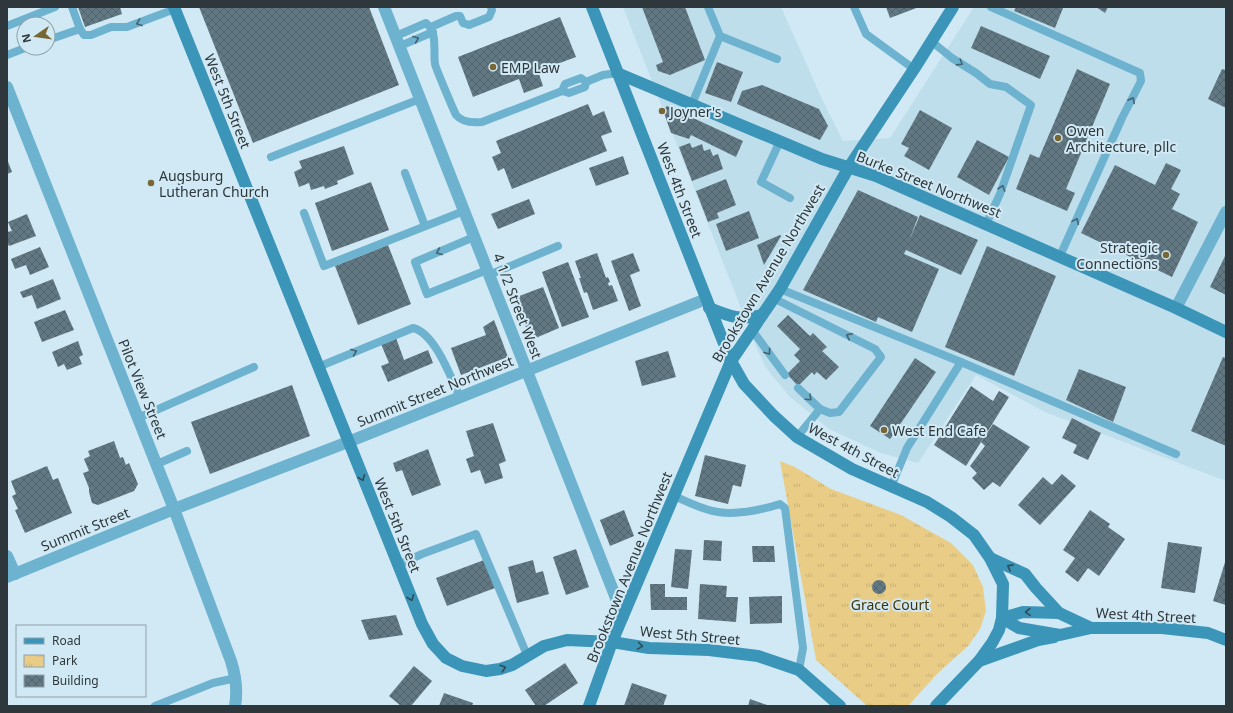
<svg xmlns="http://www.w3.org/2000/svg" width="1233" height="713" viewBox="0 0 1233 713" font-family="'Noto Sans',sans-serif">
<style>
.built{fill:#bedeec}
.park{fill:url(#park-tufts)}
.building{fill:url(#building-cross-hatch)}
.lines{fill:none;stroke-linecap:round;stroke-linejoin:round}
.lane{stroke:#6db2cf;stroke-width:8}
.street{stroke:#6db2cf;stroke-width:12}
.secondary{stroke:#3b95b8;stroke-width:12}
.oneway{stroke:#44636f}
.oneway2{stroke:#314b55}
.poi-dot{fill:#796635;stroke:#d1e9f4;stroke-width:1.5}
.labels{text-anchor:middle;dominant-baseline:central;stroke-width:4;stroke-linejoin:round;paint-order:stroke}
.poi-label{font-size:14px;fill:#2e383c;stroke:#d1e9f4;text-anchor:start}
.street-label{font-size:14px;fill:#2e383c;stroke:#d1e9f4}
.park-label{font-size:14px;fill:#43350a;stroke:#d1e9f4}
</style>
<defs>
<pattern id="park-tufts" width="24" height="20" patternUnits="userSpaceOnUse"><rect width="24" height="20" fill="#e9cd87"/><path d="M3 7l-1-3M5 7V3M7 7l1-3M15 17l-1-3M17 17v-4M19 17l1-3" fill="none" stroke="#c8b175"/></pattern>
<pattern id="building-cross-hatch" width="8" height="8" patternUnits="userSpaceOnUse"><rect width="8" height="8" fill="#627882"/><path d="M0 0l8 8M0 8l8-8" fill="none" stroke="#51636c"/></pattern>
</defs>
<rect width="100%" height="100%" fill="#d1e9f4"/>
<polygon class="built" points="623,7 781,7 821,97 843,141 890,138 974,7 1226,7 1226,481 1045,412 976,375 918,463 881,453 829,429 789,396 766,368 757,349"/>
<polygon class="park" points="780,461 795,467 831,489 901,515 951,543 973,565 983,587 986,611 980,629 968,646 938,673 908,706 867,706 816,660"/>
<g class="building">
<polygon points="78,7 120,7 122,14 85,27"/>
<polygon points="199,7 369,7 399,85 253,143"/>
<polygon points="642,7 685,7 705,60 670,75 658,71 656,65 663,62"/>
<polygon points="886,7 919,7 890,18"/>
<polygon points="1016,7 1060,7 1063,8 1055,28 1014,11"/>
<polygon points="1096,7 1108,7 1105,13"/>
<polygon points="560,17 576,57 538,71 543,86 524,93 519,79 473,97 458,57"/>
<polygon points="981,26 1050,56 1040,79 971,48"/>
<polygon points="717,62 743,72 731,102 705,93"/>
<polygon points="1077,69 1110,84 1066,189 1075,193 1067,211 1016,189 1030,154 1039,158"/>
<polygon points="1222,69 1226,70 1226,108 1208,99"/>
<polygon points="762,85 819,109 828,126 820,140 737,104 742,91"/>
<polygon points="588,104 593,116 604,111 612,132 601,136 607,151 512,189 504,168 498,171 492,157 501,153 496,141"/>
<polygon points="667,106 743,141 736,157 691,135 689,139 671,133 663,110"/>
<polygon points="920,110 952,128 929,170 904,156 909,148 901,144"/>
<polygon points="977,140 1009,157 989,195 957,177"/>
<polygon points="690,143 692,148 702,144 704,151 710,149 713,156 718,154 723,169 692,181 679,147"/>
<polygon points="344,146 354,174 337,181 338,184 325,189 324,186 311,190 309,183 299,187 294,172 302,168 299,161"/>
<polygon points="623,156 629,174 596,186 589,168"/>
<polygon points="7,159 12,172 7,174"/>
<polygon points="1166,163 1181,170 1171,189 1180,194 1172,209 1198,222 1172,277 1081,233 1115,165 1155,185 1148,199"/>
<polygon points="726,179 736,205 717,213 719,218 708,222 696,191"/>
<polygon points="371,182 389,230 332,251 315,203"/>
<polygon points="858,190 918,217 909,241 920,215 978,240 961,275 906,250 904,254 939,269 912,332 878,317 876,322 803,290"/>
<polygon points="529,199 535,214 498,229 491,214"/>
<polygon points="749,211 759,238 726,251 716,224"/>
<polygon points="27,214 36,236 9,246 7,242 7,232 12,231 8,222"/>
<polygon points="780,235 781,236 764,265 757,245"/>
<polygon points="388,245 411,304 358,325 335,266"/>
<polygon points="987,246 1056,276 1014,376 945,347"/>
<polygon points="40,247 49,267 30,275 26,265 15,269 11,259"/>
<polygon points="597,253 606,278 608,277 610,282 608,283 609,286 612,285 618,301 593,310 587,292 584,293 579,278 581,278 575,261"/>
<polygon points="633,253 640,271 630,275 641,306 629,311 611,261"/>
<polygon points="1226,254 1226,295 1210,287"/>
<polygon points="568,262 589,317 562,327 542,272"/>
<polygon points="53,279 61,299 37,309 32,295 23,298 20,292"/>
<polygon points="543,287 559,328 531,340 514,298"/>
<polygon points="65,310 74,330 42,342 34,322"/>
<polygon points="788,315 810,336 813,333 827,347 822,351 839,367 826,380 817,372 814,375 812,372 798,386 787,374 800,361 794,355 800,349 777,326"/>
<polygon points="494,320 508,357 461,375 451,348 486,335 483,327"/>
<polygon points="396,338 404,360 428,350 433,363 388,382 381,366 389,363 381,344"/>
<polygon points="78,341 83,355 79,357 82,364 67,370 64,364 58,367 52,352"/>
<polygon points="668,351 676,377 642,386 635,361"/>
<polygon points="1223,357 1226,358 1226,446 1191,431"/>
<polygon points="915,358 936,372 890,439 870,426"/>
<polygon points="1079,369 1126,387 1113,422 1066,400"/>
<polygon points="292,385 310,436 210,474 191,422"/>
<polygon points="971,386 993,401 999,391 1009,397 966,466 934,445"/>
<polygon points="1072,418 1101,433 1088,460 1073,453 1077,445 1062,438"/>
<polygon points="493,423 506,461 499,464 503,478 485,484 480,470 471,473 466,459 474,456 466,431"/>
<polygon points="993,424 1030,447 1000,487 993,482 984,490 972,478 977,473 970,466 985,446 981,442"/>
<polygon points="114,441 120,458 123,457 126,465 129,463 138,484 134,491 98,505 92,503 89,492 89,488 83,473 89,471 84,459 90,456 88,451"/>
<polygon points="428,449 441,485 412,496 402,470 396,472 393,463"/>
<polygon points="705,455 746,465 741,487 733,485 728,504 695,496"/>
<polygon points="47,466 53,480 58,478 72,513 25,533 15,510 18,509 12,496 16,494 11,481"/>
<polygon points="1062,474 1076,486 1040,525 1018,505 1043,477 1052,485"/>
<polygon points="624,510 634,536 610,546 600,520"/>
<polygon points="1090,510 1110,524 1108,527 1125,539 1099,576 1088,568 1078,582 1065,572 1075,558 1063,550"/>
<polygon points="704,540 722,541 721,561 703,560"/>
<polygon points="1168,542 1202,547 1195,593 1161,588"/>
<polygon points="752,546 774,546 775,562 753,562"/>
<polygon points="576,549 589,587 566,595 553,557"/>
<polygon points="675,549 692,550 688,589 671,587"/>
<polygon points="1226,559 1226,605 1213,601"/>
<polygon points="484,560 495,588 447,606 436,578"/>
<polygon points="533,560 536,573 543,571 549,594 517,603 508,567"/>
<circle cx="879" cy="587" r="7"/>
<polygon points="650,584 665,584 665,597 687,597 687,610 651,610"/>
<polygon points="700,584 727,586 726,597 738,597 736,622 698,619"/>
<polygon points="782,596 782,623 750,624 749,597"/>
<polygon points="396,615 403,635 369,640 361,620"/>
<polygon points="565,663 578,683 544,706 536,706 525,690"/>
<polygon points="414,666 432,681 411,706 401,706 389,696"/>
<polygon points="632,683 667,695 663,706 624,706"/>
<polygon points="444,693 473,703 472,706 439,706"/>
<polygon points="750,699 770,706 748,706"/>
</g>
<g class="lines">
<g class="lane">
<polyline points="72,7 80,29"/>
<polyline points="854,7 866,34 914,69"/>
<polyline points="991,7 1140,73 1141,81 1122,118 1060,256"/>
<polyline points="7,26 55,7"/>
<polyline points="431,27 456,16 460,16 463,23 469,25 489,17 492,10 491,7"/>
<path d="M396,36L426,23C438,33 433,50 435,64C436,69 454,111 456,115C462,122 473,123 482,122L562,91"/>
<polyline points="720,36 777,59"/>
<polyline points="48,40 80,29 84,35 91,35 111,27 127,27 175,9"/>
<polyline points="931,41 952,58 976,73 990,84 1006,87 1031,105 1000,194 986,224"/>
<polyline points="400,46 433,32"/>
<polyline points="7,55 25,48"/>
<polyline points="586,82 581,78 565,84 562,91 569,93 585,87 586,82 603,75 617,73"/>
<polyline points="692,104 720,36 708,7"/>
<polyline points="780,141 761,182 790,198"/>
<polyline points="271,157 420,99"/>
<polyline points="405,173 425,226"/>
<polyline points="304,213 324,266 464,211"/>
<polyline points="474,237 415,262 427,294 487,270"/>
<polyline points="489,275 558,246"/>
<polyline points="780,289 961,362 1176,454"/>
<polyline points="773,298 875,349 881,357 839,412 830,413 820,409 797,437"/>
<polyline points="752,330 785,375"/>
<path d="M318,367L413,328C435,333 451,378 460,397"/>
<polyline points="798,388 820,409"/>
<polyline points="138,418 254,367"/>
<polyline points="157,464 187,451"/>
<polyline points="891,487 907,448 961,362"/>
<path d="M674,496C688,502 703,510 718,512C738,515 761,510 780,504L785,508L803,648L799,670"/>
<polyline points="398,565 422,554 476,534 527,655"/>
<polyline points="155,706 213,683 236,678"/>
</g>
<g class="street">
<polyline points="384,7 623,616"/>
<path d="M7,87L174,509L231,661C236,677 238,690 235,706"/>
<polyline points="1176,308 1226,212"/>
<polyline points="7,556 15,574"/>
<polyline points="7,577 174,509 348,442 706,299"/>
</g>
<g class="secondary">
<polyline points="174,7 422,624 433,644 446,658 462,666 486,671 500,669 512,665 544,646 567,640 612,642 649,648 709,650 758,656 799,670 840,706"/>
<polyline points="592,7 721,336 731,361 744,384 774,416 797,437 852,469 927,502 951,517 974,535 990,558 1003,584 1002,618 999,630 992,643 979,661 936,706"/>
<polyline points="617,73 822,159 876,176 1176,308 1226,332"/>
<path d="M709,308C729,316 741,321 762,315"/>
<polyline points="990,558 1025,574 1036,588 1059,613"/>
<polyline points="1002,618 1023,612 1059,613 1091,628 1162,628 1208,633 1226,640"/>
<polyline points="1002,618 1019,628 1060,635 1091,628"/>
<polyline points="979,661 1038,640 1054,637"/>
<polyline points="589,706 612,642 731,361 780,289 849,167 914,69 953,7"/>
</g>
</g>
<defs><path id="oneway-chevron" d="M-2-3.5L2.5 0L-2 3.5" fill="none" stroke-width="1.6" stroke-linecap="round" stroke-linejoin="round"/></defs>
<g class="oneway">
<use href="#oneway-chevron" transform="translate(139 23) rotate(160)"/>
<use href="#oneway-chevron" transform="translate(416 39) rotate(-23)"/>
<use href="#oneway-chevron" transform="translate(960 63) rotate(32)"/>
<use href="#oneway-chevron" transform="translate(1132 100) rotate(-63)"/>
<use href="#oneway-chevron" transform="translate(1002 188) rotate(-71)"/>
<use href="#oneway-chevron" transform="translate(1076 221) rotate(-66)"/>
<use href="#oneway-chevron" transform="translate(439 252) rotate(157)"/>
<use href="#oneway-chevron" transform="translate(849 336) rotate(-154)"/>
<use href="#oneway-chevron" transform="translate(354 352) rotate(-22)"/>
<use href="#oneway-chevron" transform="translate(768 352) rotate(54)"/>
<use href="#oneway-chevron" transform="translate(809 398) rotate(43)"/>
</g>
<g class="oneway2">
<use href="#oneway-chevron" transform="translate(362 478) rotate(68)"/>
<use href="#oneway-chevron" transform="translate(1010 567) rotate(-154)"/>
<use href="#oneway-chevron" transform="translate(411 598) rotate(68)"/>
<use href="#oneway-chevron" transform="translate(1028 612) rotate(178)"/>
<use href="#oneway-chevron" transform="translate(640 646) rotate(9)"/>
<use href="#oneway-chevron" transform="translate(503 668) rotate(-18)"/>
</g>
<g class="poi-dot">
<circle cx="493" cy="67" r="4"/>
<circle cx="662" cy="111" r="4"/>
<circle cx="1058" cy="138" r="4"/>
<circle cx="151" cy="183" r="4"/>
<circle cx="1166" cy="255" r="4"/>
<circle cx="884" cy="430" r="4"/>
</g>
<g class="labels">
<g class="poi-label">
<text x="501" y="67">EMP Law</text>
<text x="670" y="111">Joyner's</text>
<text x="1066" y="130">Owen<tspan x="1066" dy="16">Architecture, pllc</tspan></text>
<text x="159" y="175">Augsburg<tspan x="159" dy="16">Lutheran Church</tspan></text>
<text x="1158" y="247" text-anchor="end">Strategic<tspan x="1158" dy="16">Connections</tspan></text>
<text x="892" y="430">West End Cafe</text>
</g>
<g class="street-label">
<text transform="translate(228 101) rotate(68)">West 5th Street</text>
<text transform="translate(929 184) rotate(22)">Burke Street Northwest</text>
<text transform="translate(680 190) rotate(69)">West 4th Street</text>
<text transform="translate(768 273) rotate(-59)">Brookstown Avenue Northwest</text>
<text transform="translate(518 306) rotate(69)">4 1/2 Street West</text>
<text transform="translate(143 389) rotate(68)">Pilot View Street</text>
<text transform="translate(435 391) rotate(-22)">Summit Street Northwest</text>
<text transform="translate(854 450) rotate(28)">West 4th Street</text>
<text transform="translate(398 525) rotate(68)">West 5th Street</text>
<text transform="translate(85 529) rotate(-22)">Summit Street</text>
<text transform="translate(629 567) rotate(-68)">Brookstown Avenue Northwest</text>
<text transform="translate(1146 615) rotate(3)">West 4th Street</text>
<text transform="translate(690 635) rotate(5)">West 5th Street</text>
</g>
<g class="park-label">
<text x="890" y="604">Grace Court</text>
</g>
</g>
<rect width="1233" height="713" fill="none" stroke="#2e383c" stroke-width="16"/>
<rect x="16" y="625" width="130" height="72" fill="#d1e9f4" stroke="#90a2aa"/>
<rect x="24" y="638" width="20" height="6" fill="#3b95b8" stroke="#90a2aa"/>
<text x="52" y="645" font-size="12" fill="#2e383c">Road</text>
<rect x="24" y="655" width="20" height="12" fill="url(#park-tufts)" stroke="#90a2aa"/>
<text x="52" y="665" font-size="12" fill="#2e383c">Park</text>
<rect x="24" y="675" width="20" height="12" fill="url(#building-cross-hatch)" stroke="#90a2aa"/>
<text x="52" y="685" font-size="12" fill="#2e383c">Building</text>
<g transform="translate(36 36) rotate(257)"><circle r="19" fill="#d1e9f4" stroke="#90a2aa"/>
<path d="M0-3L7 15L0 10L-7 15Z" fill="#796635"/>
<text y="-6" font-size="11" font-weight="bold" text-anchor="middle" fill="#2e383c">N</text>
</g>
</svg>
